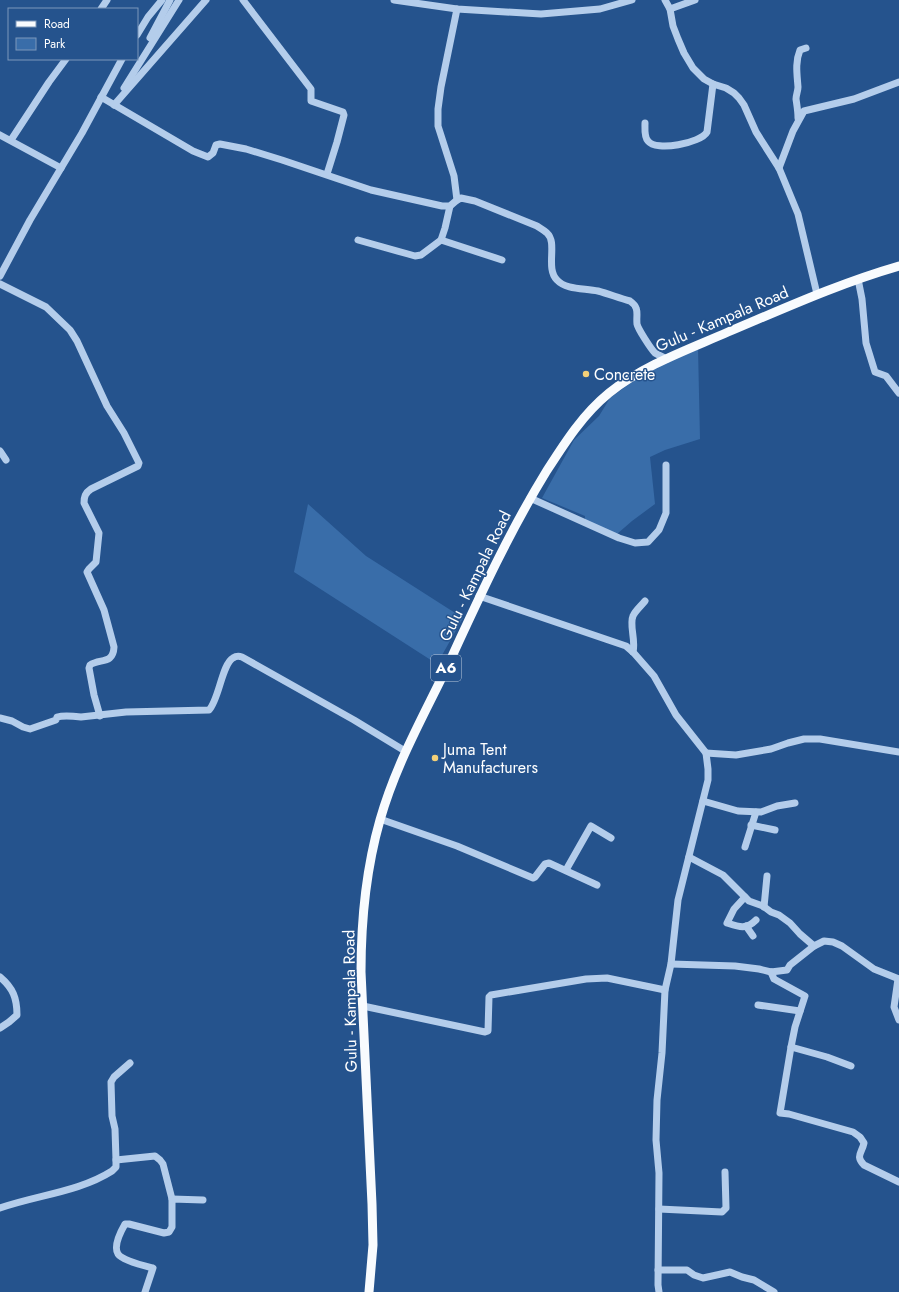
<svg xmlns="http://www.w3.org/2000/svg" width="899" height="1292" viewBox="0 0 899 1292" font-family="Jost,sans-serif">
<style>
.green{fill:#396da9}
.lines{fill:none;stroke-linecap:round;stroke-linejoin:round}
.minor{stroke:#b4cdeb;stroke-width:7}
.major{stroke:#f8fbfe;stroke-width:9}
.poi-dot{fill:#f4d078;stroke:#25538d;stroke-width:1.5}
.labels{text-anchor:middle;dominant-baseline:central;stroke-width:3;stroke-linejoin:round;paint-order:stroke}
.shield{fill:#25538d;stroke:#becbdd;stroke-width:1}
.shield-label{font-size:15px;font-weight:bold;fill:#fff}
.street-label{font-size:16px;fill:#fff;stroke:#25538d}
.poi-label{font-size:16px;fill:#fff;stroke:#25538d;text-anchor:start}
</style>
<rect width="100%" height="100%" fill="#25538d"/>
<g class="green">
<polygon points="698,348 700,439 665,450 650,457 655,504 632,521 617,534 585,520 585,516 542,498 574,440 599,416 610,398 646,372"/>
<polygon points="308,504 366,556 463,618 437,664 294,572"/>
</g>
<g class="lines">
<g class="minor">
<polyline points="243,0 311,89 311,101 343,112 344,115 337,142 327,174"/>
<polyline points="394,0 457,9 541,14 600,9 632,0"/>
<polyline points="665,0 670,9 673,26 678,39 684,53 693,68 704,79 713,84 726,88 734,93 739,98 744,105 756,132 779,168 798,214 817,294"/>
<polyline points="101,9 107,0"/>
<polyline points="670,9 695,0"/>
<polyline points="137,35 148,17 162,0"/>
<polyline points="150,38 170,0"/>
<polyline points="124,88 179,0"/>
<polyline points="101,97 193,151 208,157 213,153 216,145 220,144 246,149 282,160 371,190 442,206 450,206 457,200 454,176 438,126 438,109 441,87 457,9"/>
<polyline points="114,105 206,0"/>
<path d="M798,118C798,111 797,106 796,99C796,95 798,91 798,87C797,74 795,62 800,50L806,48"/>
<path d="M645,123C645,128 644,137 648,141C656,152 701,143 707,132L713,84"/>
<polyline points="0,135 61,168"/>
<polyline points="11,140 49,82 66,59"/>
<polyline points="779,168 793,131 804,111 854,99 899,82"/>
<path d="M457,200L461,198L475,201L537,226C540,228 544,230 547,233C558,243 545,268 557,280C566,290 585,288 598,291C609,294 619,298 630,301C640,308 636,314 637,324C638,329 651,349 655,353C658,355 663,357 667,359"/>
<polyline points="358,240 408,254 415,256 421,255 441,240 445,228 450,206"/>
<polyline points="441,240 502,260"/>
<polyline points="0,276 30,220 82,133 122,59"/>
<polyline points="858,279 862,299 866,343 875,372 886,376 899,393"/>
<path d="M0,284L46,307L70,330L77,341L107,406L124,433L139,463L138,466L91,489C85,493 84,497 84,503L99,533L96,562L89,569L87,572L104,610L114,647C113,665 100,658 90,665L89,668L94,695L100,716"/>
<polyline points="0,451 6,460"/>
<polyline points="530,498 619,538 635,543 648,542 659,530 666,513 666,465"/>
<polyline points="479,596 626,646 633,652 654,676 676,715 706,753 708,769 708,780 678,900 671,964 665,990 662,1053 657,1100 656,1140 659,1173 658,1285 659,1292"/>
<path d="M633,652C636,640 629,625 633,616C635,611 641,606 645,601"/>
<path d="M0,718L12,721L23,727L30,729L56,720L57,717C64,715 73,716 81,717L126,712L209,710C219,700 222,664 233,658C236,656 239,656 242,657L354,720L405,751"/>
<polyline points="706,753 736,755 771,749 788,743 804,739 820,739 899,752"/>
<polyline points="703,801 738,811 761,812 777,806 795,803"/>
<polyline points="380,819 457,846 533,878 535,877 545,864 549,863 597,885"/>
<polyline points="751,825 775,830"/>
<polyline points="745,847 756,812"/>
<polyline points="689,857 723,875 749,901 763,906 771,912 779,915 790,923 800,934 814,946"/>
<polyline points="566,870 591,826 611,838"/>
<path d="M745,897L734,909L727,923C739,927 746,930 756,920"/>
<polyline points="764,907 767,876"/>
<polyline points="746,926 753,936"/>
<polyline points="671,964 735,966 759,969 771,972 787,970 790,965 814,946 824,941 833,942 842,946 874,969 899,979"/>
<polyline points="771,972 774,979 805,996 795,1027 791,1047 827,1057 851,1066"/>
<path d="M0,977C13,988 17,998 17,1015L9,1022L0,1028"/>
<polyline points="898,979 894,1007 899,1020"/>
<polyline points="758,1005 800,1011"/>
<polyline points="363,1006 485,1032 488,1031 489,997 491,995 586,979 607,978 665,990"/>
<path d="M791,1047L780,1113L789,1114L853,1132L860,1137L864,1143C862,1153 855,1156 864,1165L899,1182"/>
<polyline points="116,1160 155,1156 160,1160 163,1164 172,1199"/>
<path d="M0,1208C37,1195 79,1192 112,1171L116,1167V1160L115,1129L112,1116L111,1082L114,1077L130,1063"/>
<polyline points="659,1209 722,1212 726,1208 725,1172"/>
<polyline points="658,1270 687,1270 694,1275 703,1278 730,1272 742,1277 754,1280 774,1292"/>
<path d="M145,1292L153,1268C145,1266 123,1261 118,1254C113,1246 121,1231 125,1224H129L164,1233L169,1232L172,1227V1199L203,1200"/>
</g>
<path class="major" d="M369,1292L373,1245L372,1204L361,972C361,921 366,869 380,820C396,764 423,717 448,665C478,600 508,534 546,472C564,444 582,415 609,393C644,365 687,350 728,332C785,308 840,283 899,266"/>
</g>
<g class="poi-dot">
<circle cx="586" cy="374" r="4"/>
<circle cx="435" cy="758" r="4"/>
</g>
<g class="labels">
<rect class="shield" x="431" y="655" width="30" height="26" rx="3"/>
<g class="shield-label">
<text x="446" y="668">A6</text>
</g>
<g class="street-label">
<text transform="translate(722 319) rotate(-23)">Gulu - Kampala Road</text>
<text transform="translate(475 576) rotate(-64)">Gulu - Kampala Road</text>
<text transform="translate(350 1001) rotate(-91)">Gulu - Kampala Road</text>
</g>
<g class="poi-label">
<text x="594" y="374">Concrete</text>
<text x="443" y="749">Juma Tent<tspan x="443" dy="18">Manufacturers</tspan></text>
</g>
</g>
<rect x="8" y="8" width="130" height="52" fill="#25538d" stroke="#7c98bb"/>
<rect x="16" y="21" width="20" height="6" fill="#f8fbfe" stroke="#7c98bb"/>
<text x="44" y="28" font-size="12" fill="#ffffff">Road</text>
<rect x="16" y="38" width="20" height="12" fill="#396da9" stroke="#7c98bb"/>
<text x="44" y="48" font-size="12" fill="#ffffff">Park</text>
</svg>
